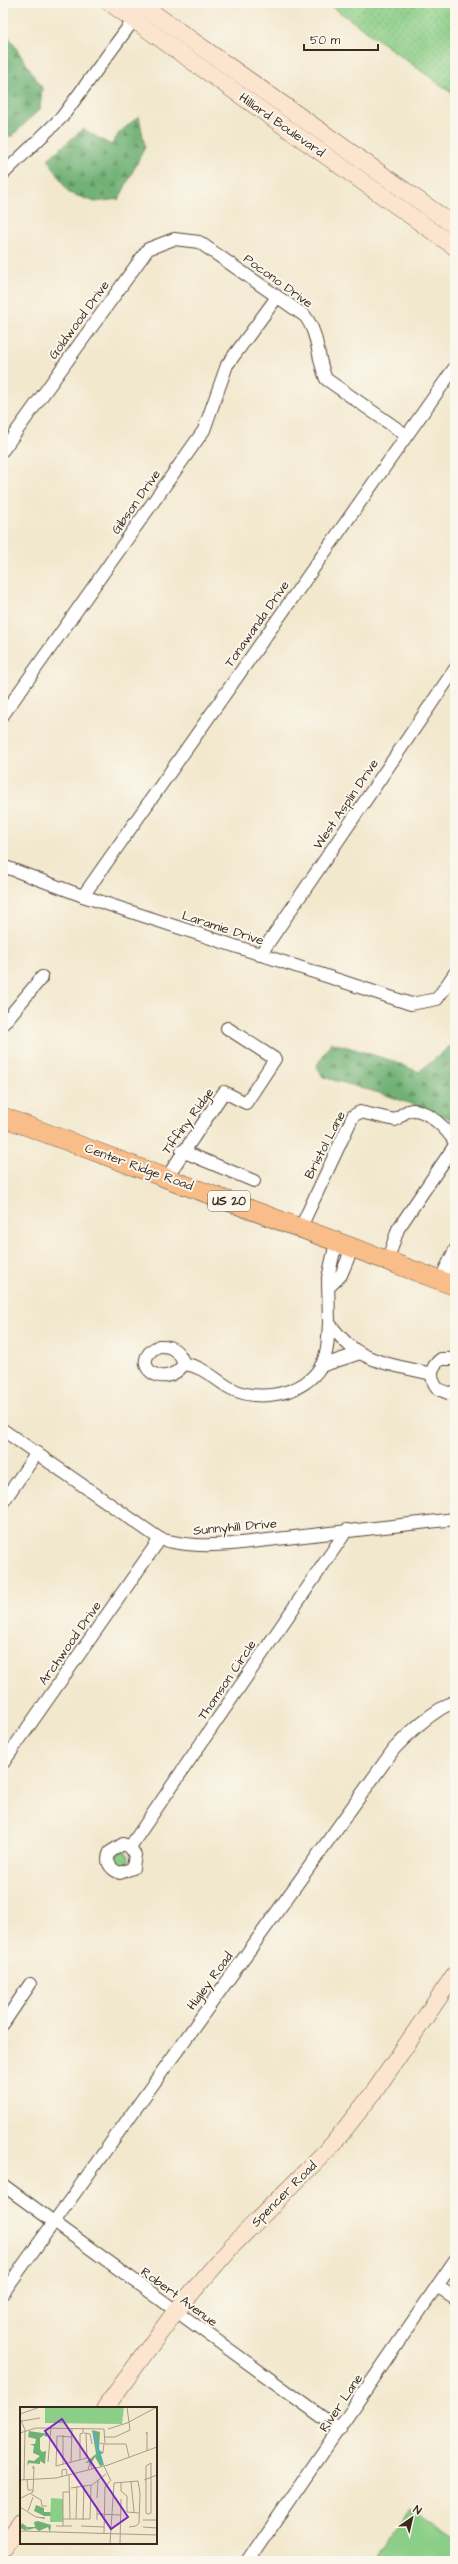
<svg xmlns="http://www.w3.org/2000/svg" width="458" height="2564" viewBox="0 0 458 2564" font-family="'Architects Daughter',sans-serif">
<style>
.grass{fill:url(#grass-dots);stroke:#637c52}
.forest{fill:url(#forest-firs);stroke:#566e49}
.park{fill:#8bce87;stroke:#637c52}
.lines{fill:none;stroke-linecap:round;stroke-linejoin:round}
.street-casing{stroke:#564638;stroke-width:14}
.secondary-casing{stroke:#564638;stroke-width:18}
.primary-casing{stroke:#564638;stroke-width:20}
.street{stroke:#fff;stroke-width:12}
.secondary{stroke:#fce5cf;stroke-width:17}
.primary{stroke:#f8bd88;stroke-width:19}
.labels{text-anchor:middle;dominant-baseline:central;stroke-width:4;stroke-linejoin:round;paint-order:stroke}
.shield{fill:#fbf7ec;stroke:#75685c;stroke-width:1}
.shield-label{font-size:12px;font-weight:bold;fill:#3b2a1e}
.street-label{font-size:13px;fill:#3b2a1e;stroke:#fbf7ec}
.inset-river{fill:none;stroke:#4cb2cb;stroke-width:2}
.inset-road{fill:none;stroke:#a99c88;stroke-width:1}
.view{fill:#7b2cbf;fill-opacity:0.15;stroke:#7b2cbf;stroke-width:2}
.inset-edge{fill:none;stroke:#3b2a1e;stroke-width:2}
</style>
<defs>
<pattern id="grass-dots" width="8" height="8" patternUnits="userSpaceOnUse"><rect width="8" height="8" fill="#8bce87"/><path d="M2 2h.1M6 6h.1" fill="none" stroke="#73a76e" stroke-width="1.8" stroke-linecap="round"/></pattern>
<pattern id="forest-firs" width="22" height="20" patternUnits="userSpaceOnUse"><rect width="22" height="20" fill="#70b174"/><path d="M5 1l3.5 6h-7zM16 11l3.5 6h-7z" fill="#5d905f"/></pattern>
</defs>
<rect width="100%" height="100%" fill="#fbf7ec"/>
<filter id="ink" filterUnits="userSpaceOnUse"><feTurbulence type="fractalNoise" baseFrequency=".025" numOctaves="2"/><feDisplacementMap in="SourceGraphic" scale="8" xChannelSelector="R" yChannelSelector="G"/><feConvolveMatrix kernelMatrix="1 2 1 2 8 2 1 2 1" color-interpolation-filters="sRGB"/></filter>
<filter id="wash" filterUnits="userSpaceOnUse"><feTurbulence type="fractalNoise" baseFrequency=".012" numOctaves="4" result="noise"/><feDisplacementMap in="SourceGraphic" scale="16" xChannelSelector="R" yChannelSelector="G"/><feGaussianBlur stdDeviation="0.9" result="paint"/><feColorMatrix in="noise" values="0 0 0 0 0 0 0 0 0 0 0 0 0 0 0 0 0 1.4 0 .05"/><feComposite in="paint" operator="in"/></filter>
<g filter="url(#wash)">
<rect width="100%" height="100%" fill="#f2e8ce"/>
<g class="grass">
<polygon points="327,3 455,3 455,95 449,91"/>
<circle cx="121" cy="1859" r="8"/>
</g>
<g class="forest">
<polygon points="3,28 42,88 40,109 11,137 3,131"/>
<polygon points="139,116 145,147 119,199 95,202 69,193 48,159 83,129 111,145 120,132"/>
<polygon points="331,1042 390,1060 419,1072 455,1042 455,1120 386,1095 323,1077 316,1067"/>
</g>
<polygon class="park" points="408,2508 455,2540 455,2561 372,2561"/>
</g>
<g filter="url(#ink)">
<g class="lines">
<g class="street-casing">
<g id="street">
<polyline points="3,174 62,117 138,14"/>
<path d="M3,450L148,249L174,239L199,242L305,316C319,334 317,358 326,379L406,435"/>
<polyline points="3,715 204,430 227,365 277,297"/>
<polyline points="3,866 83,896 411,1004 437,999 455,973"/>
<polyline points="83,896 455,367"/>
<polyline points="260,955 455,669"/>
<polyline points="3,1024 42,977"/>
<polyline points="182,1151 254,1181"/>
<polyline points="167,1177 224,1092 246,1103 275,1059 227,1028"/>
<path d="M300,1229L353,1116L360,1112L395,1120C399,1117 403,1113 408,1111C424,1105 449,1131 455,1143"/>
<polyline points="387,1262 398,1229 455,1145"/>
<polyline points="440,1280 455,1250"/>
<path d="M328,1288L341,1275L349,1256L345,1245L334,1251L328,1278L329,1323C335,1331 342,1339 350,1346C371,1364 406,1367 431,1374"/>
<path d="M159,1346C172,1345 180,1352 184,1364C162,1394 126,1361 159,1346Z"/>
<path d="M455,1359H441C430,1367 429,1378 438,1389L448,1393L455,1392"/>
<path d="M184,1364C203,1366 214,1379 230,1388C258,1403 304,1395 321,1366C328,1354 328,1337 329,1323"/>
<polyline points="321,1366 360,1353"/>
<path d="M3,1430L160,1539C185,1546 207,1546 232,1544L455,1519"/>
<polyline points="3,1502 37,1453"/>
<polyline points="3,1763 160,1539"/>
<path d="M130,1847L135,1855L133,1868L120,1873C110,1869 105,1862 110,1852L123,1844L130,1847L347,1530"/>
<polyline points="3,2024 30,1984"/>
<polyline points="3,2185 340,2430"/>
<polyline points="437,2286 455,2298"/>
<path d="M3,2293L394,1749C413,1729 430,1713 455,1701"/>
<polyline points="248,2561 455,2260"/>
</g>
</g>
<g class="secondary-casing">
<g id="secondary">
<polyline points="110,3 455,247"/>
<polyline points="139,3 455,226"/>
<polyline points="105,2408 175,2312 230,2248 333,2144 374,2092 455,1974"/>
<polyline points="3,2548 21,2523"/>
</g>
</g>
<g class="primary-casing">
<polyline id="primary" points="3,1117 455,1286"/>
</g>
<use href="#street" class="street"/>
<use href="#secondary" class="secondary"/>
<use href="#primary" class="primary"/>
</g>
</g>
<g class="labels">
<rect class="shield" x="208" y="1191" width="42" height="20" rx="3"/>
<g class="shield-label">
<text x="229" y="1201">US 20</text>
</g>
<g class="street-label">
<text transform="translate(282 125) rotate(35)">Hilliard Boulevard</text>
<text transform="translate(278 281) rotate(36)">Pocono Drive</text>
<text transform="translate(79 320) rotate(-54)">Goldwood Drive</text>
<text transform="translate(136 502) rotate(-55)">Gibson Drive</text>
<text transform="translate(257 624) rotate(-55)">Tonawanda Drive</text>
<text transform="translate(346 804) rotate(-56)">West Asplin Drive</text>
<text transform="translate(223 928) rotate(18)">Laramie Drive</text>
<text transform="translate(188 1121) rotate(-54)">Tiffiny Ridge</text>
<text transform="translate(325 1145) rotate(-63)">Bristol Lane</text>
<text transform="translate(139 1167) rotate(20)">Center Ridge Road</text>
<text transform="translate(235 1527) rotate(-5)">Sunnyhill Drive</text>
<text transform="translate(70 1643) rotate(-55)">Archwood Drive</text>
<text transform="translate(227 1680) rotate(-56)">Thomson Circle</text>
<text transform="translate(210 1981) rotate(-54)">Higley Road</text>
<text transform="translate(284 2194) rotate(-45)">Spencer Road</text>
<text transform="translate(179 2297) rotate(36)">Robert Avenue</text>
<text transform="translate(341 2403) rotate(-56)">River Lane</text>
</g>
</g>
<g transform="translate(20 2407)">
<rect width="137" height="137" fill="#f2e8ce"/>
<path d="M25,0H104L102,17L25,16Z" fill="#8bce87"/>
<path d="M72,23L80,25L79,43L84,46L81,47L84,58L80,59L75,50L72,55L65,56L76,47ZM9,24L29,27L26,30L24,28L20,31V42L22,45L26,44L25,57L20,54V57L9,56L7,59L8,53L14,54L20,49L13,46L14,39L10,37H15L16,32L8,30ZM16,98L24,101V105H31V109H24L14,104ZM18,114L31,118L30,126L28,120L19,124L15,121L8,123L6,120L7,124L0,121L2,116L7,120H15L14,115Z" fill="#70b174"/>
<path d="M31,91L43,92V115H30Z" fill="#8bce87"/>
<path class="inset-river" d="M74,26L82,57"/>
<path class="inset-road" d="M0,7L20,0M0,11L5,23L4,73M2,14L20,11M84,22L85,37H106L109,50M88,22L107,16L137,0M0,26L16,21L84,22M64,26L70,27L72,37M126,27L127,25V44M43,28V58M52,30L37,29L36,59L67,51L66,26M84,30H95L110,23L107,0M80,36L84,37L83,45M60,53V27L63,26V21M28,55L31,20M51,56L52,21M131,56V106L128,107L126,106V59ZM84,59L91,74M68,63L70,55L72,62M49,68L50,112M42,69V63L46,62L47,68M0,73L36,71L88,58L137,40M7,73L8,83H13M124,73L137,68M111,74L114,105M101,75V84L107,89V105L119,106M94,76L118,74L120,86L119,116L116,119L109,120M51,81L72,78L86,67M11,87L21,93L22,99H27M1,91L13,85L14,60L13,59V62M77,91L78,73M0,100L16,110L25,111H21M8,104L13,90M77,107L101,108M43,112H70L71,78M56,112L57,79M63,113L64,78M77,113V99M123,113H137M36,119H52M43,119V85H50M61,119L84,120M123,120L137,121M0,124L137,128M84,127L85,80L90,74M90,137L94,76M100,137L101,92"/>
<path class="view" d="M42,12L108,110L91,122L25,24Z"/>
<rect width="137" height="137" class="inset-edge"/>
</g>
<rect width="458" height="2564" fill="none" stroke="#fbf7ec" stroke-width="16"/>
<g transform="translate(412 2518) rotate(34)" stroke="#fbf7ec" stroke-width="3" paint-order="stroke">
<path d="M0-3L7 15L0 10L-7 15Z" fill="#3b2a1e"/>
<text y="-6" font-size="11" font-weight="bold" text-anchor="middle" fill="#3b2a1e">N</text>
</g>
<path d="M304 44v6h74v-6" fill="none" stroke="#3b2a1e" stroke-width="2"/>
<text x="310" y="44" font-size="12" fill="#3b2a1e" stroke="#fbf7ec" stroke-width="3" paint-order="stroke">50 m</text>
</svg>
